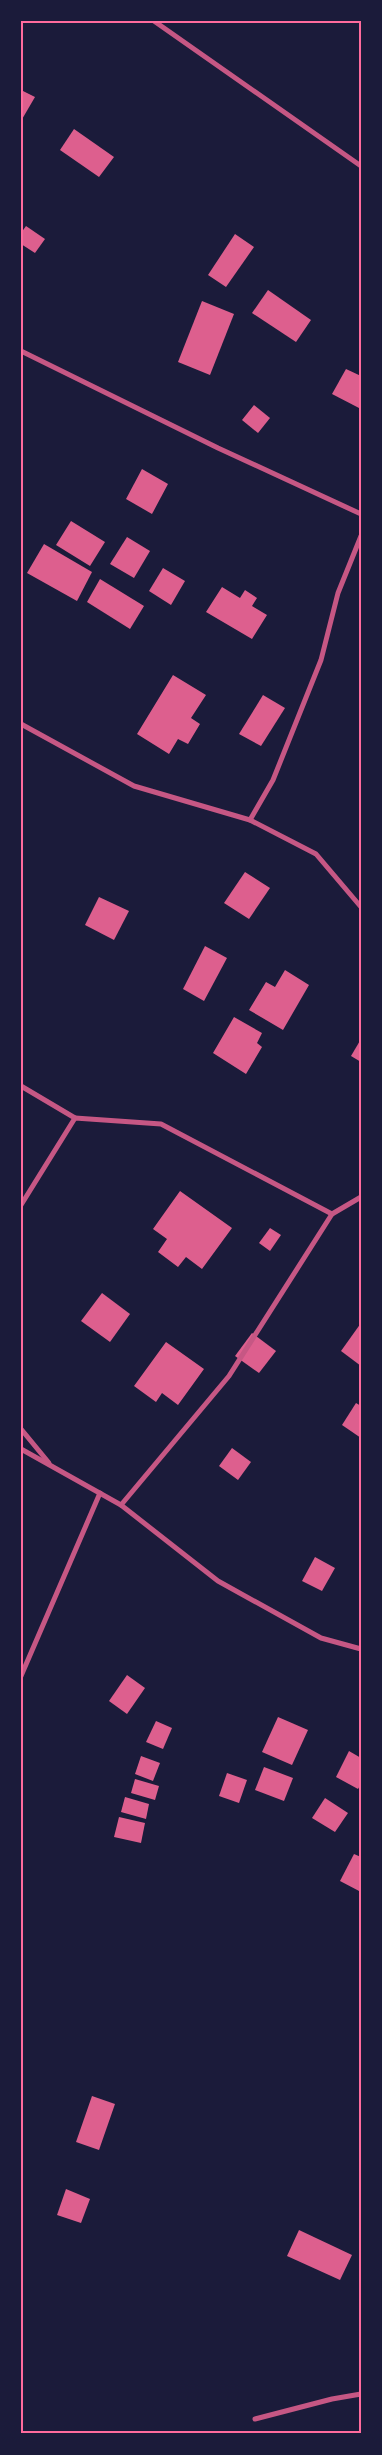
<svg xmlns="http://www.w3.org/2000/svg" width="382" height="2455" viewBox="0 0 382 2455" font-family="'Varela Round',sans-serif">
<style>
.building{fill:#dd5f8e}
.lines{fill:none;stroke-linecap:round;stroke-linejoin:round}
.minor{stroke:#c65784;stroke-width:5}
.neatline{fill:none;stroke:#ff6b9d;stroke-width:2}
</style>
<rect width="100%" height="100%" fill="#1b1b3a"/>
<g class="building">
<polygon points="21,90 35,97 21,121"/>
<polygon points="74,129 114,157 99,177 60,150"/>
<polygon points="26,226 45,239 35,253 21,244 21,233"/>
<polygon points="235,234 254,247 226,287 208,275"/>
<polygon points="268,290 311,320 296,342 252,313"/>
<polygon points="202,301 234,314 210,375 178,362"/>
<polygon points="346,369 361,376 359,408 332,394"/>
<polygon points="254,405 270,418 258,433 242,420"/>
<polygon points="142,469 168,484 152,514 126,499"/>
<polygon points="71,521 105,542 90,566 56,545"/>
<polygon points="127,537 150,551 134,578 110,564"/>
<polygon points="44,544 92,572 77,601 27,573"/>
<polygon points="163,568 185,581 171,605 149,591"/>
<polygon points="100,579 144,606 130,629 87,602"/>
<polygon points="222,587 240,598 245,590 257,598 252,606 267,615 252,639 206,612"/>
<polygon points="173,675 206,695 191,718 200,724 188,744 178,739 169,754 137,734"/>
<polygon points="263,695 285,708 261,746 239,734"/>
<polygon points="245,872 270,888 249,919 224,903"/>
<polygon points="99,897 129,911 114,940 85,925"/>
<polygon points="205,946 227,958 204,1001 183,989"/>
<polygon points="285,970 309,985 283,1030 249,1010 266,982 275,987"/>
<polygon points="234,1017 262,1033 257,1043 262,1047 246,1074 213,1053"/>
<polygon points="361,1039 361,1062 351,1056"/>
<polygon points="180,1191 232,1228 202,1269 186,1257 178,1267 158,1252 167,1239 153,1229"/>
<polygon points="270,1228 281,1235 270,1251 259,1243"/>
<polygon points="102,1293 130,1314 110,1342 81,1321"/>
<polygon points="361,1323 361,1366 341,1351"/>
<polygon points="252,1333 276,1351 259,1373 235,1356"/>
<polygon points="166,1342 204,1369 178,1405 162,1393 156,1402 134,1386"/>
<polygon points="356,1403 361,1406 361,1438 342,1425"/>
<polygon points="232,1448 251,1462 238,1480 219,1466"/>
<polygon points="315,1557 335,1568 322,1591 302,1581"/>
<polygon points="127,1675 145,1688 127,1714 109,1701"/>
<polygon points="278,1717 308,1730 292,1765 262,1752"/>
<polygon points="156,1721 172,1728 163,1749 146,1742"/>
<polygon points="349,1751 361,1758 361,1784 358,1789 336,1777"/>
<polygon points="141,1756 160,1763 153,1781 135,1774"/>
<polygon points="264,1767 293,1778 284,1801 255,1790"/>
<polygon points="227,1773 247,1780 239,1803 219,1796"/>
<polygon points="135,1779 159,1786 155,1800 131,1793"/>
<polygon points="125,1797 149,1804 146,1819 121,1812"/>
<polygon points="325,1798 348,1813 335,1832 312,1818"/>
<polygon points="119,1817 145,1823 141,1843 114,1837"/>
<polygon points="354,1854 361,1857 361,1892 340,1881"/>
<polygon points="92,2096 115,2104 99,2150 76,2142"/>
<polygon points="66,2189 90,2199 81,2223 57,2215"/>
<polygon points="299,2230 352,2255 340,2280 287,2256"/>
</g>
<g class="lines">
<g class="minor">
<polyline points="154,21 361,166"/>
<polyline points="21,351 218,448 361,514"/>
<polyline points="21,724 134,786 250,820 316,854 361,907"/>
<polyline points="250,820 273,780 321,660 338,593 361,536"/>
<polyline points="21,1086 75,1118"/>
<polyline points="21,1205 75,1118 161,1124 332,1214"/>
<polyline points="21,1429 49,1463"/>
<polyline points="21,1449 121,1505 218,1581 321,1638 361,1649"/>
<polyline points="121,1505 229,1376 332,1214 361,1197"/>
<polyline points="21,1676 100,1493"/>
<polyline points="255,2419 332,2399 361,2394"/>
</g>
</g>
<rect width="382" height="2455" fill="none" stroke="#1b1b3a" stroke-width="45"/>
<rect x="22" y="22" width="338" height="2410" class="neatline"/>
</svg>
